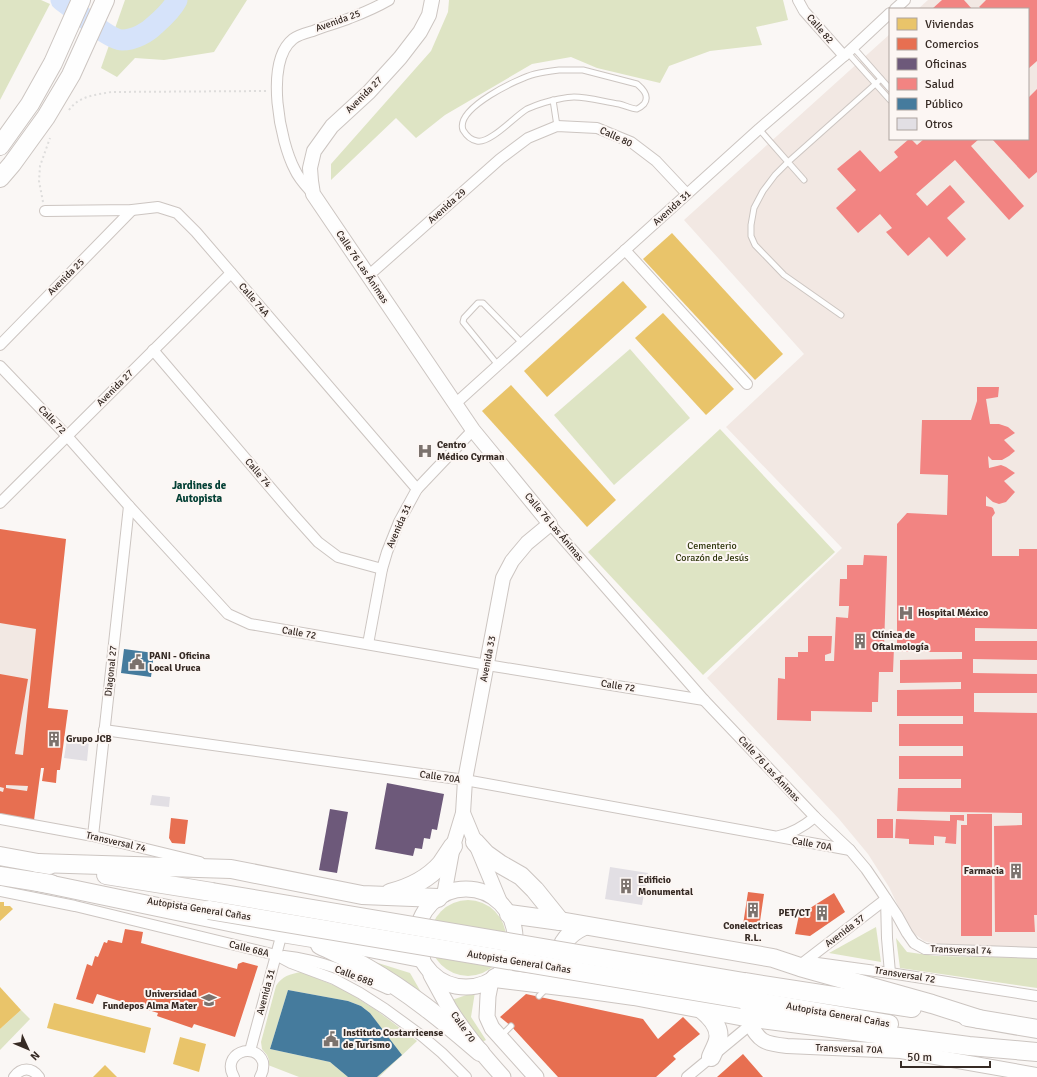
<svg xmlns="http://www.w3.org/2000/svg" width="1037" height="1077" viewBox="0 0 1037 1077" font-family="Signika,sans-serif">
<style>
.built{fill:#f2e8e3}
.green{fill:#dee4c4}
.homes{fill:#e9c46a}
.shops{fill:#e76f51;fill-rule:evenodd}
.offices{fill:#6d597a}
.health{fill:#f28482}
.public{fill:#457b9d}
.lines{fill:none;stroke-linecap:round;stroke-linejoin:round}
.river{stroke:#d6e3fa;stroke-width:21}
.building{fill:#e2dfe4}
.lane-casing{stroke:#ccc5c1;stroke-width:7}
.street-casing{stroke:#ccc5c1;stroke-width:12}
.secondary-casing{stroke:#ccc5c1;stroke-width:16}
.primary-casing{stroke:#ccc5c1;stroke-width:17}
.highway-casing{stroke:#ccc5c1;stroke-width:20}
.path{stroke:#dedddc;stroke-width:2;stroke-dasharray:2 3;stroke-linecap:butt}
.lane{stroke:#fefefe;stroke-width:5}
.street{stroke:#fefefe;stroke-width:10}
.secondary{stroke:#fefefe;stroke-width:14}
.primary{stroke:#fefefe;stroke-width:15}
.highway{stroke:#fefefe;stroke-width:18}
.highway-bridge-casing{stroke:#ccc5c1;stroke-width:20;stroke-linecap:butt}
.highway-bridge{stroke:#fefefe;stroke-width:18}
.labels{text-anchor:middle;dominant-baseline:central;stroke-width:4;stroke-linejoin:round;paint-order:stroke}
.street-label{font-size:10px;fill:#362a24;stroke:#fcf6f3}
.poi-label{font-size:10px;font-weight:bold;fill:#362a24;stroke:#fcf6f3;text-anchor:start}
.park-label{font-size:10px;fill:#2e350b;stroke:#fcf6f3}
.neighbourhood-label{font-size:11px;font-weight:bold;fill:#054136;stroke:#fcf6f3}
</style>
<rect width="100%" height="100%" fill="#faf7f5"/>
<g class="built">
<polygon points="928,0 1037,0 1037,948 938,945 924,941 916,935 909,929 889,887 868,854 839,819 707,678 842,548 726,427 804,354 684,220 890,34 890,139 1028,139 1028,9 918,9"/>
<polygon points="0,530 66,539 34,820 0,814"/>
</g>
<g class="green">
<polygon points="0,0 41,0 50,4 0,100"/>
<polygon points="125,0 247,0 214,52 164,60 135,58 117,77 101,68"/>
<polygon points="449,0 783,0 788,20 756,27 762,45 710,51 669,66 660,83 597,68 571,57 532,64 445,115 416,138 396,118 331,180 331,164 431,51 448,12"/>
<polygon points="630,349 690,418 614,485 554,415"/>
<polygon points="720,429 835,552 703,675 588,552"/>
<circle cx="468" cy="938" r="38"/>
<polygon points="876,927 881,962 829,953"/>
<polygon points="896,938 907,952 936,956 1037,958 1037,988 900,968"/>
<polygon points="346,953 410,973 429,1006"/>
<path d="M301,972L343,989L376,1010L417,1041L379,1077H377L401,1055L370,1013L361,1006L348,1001L288,990L270,1049L330,1062L348,1077H299L268,1065L269,1060L267,1055L262,1049L261,1042L276,986C282,976 290,974 301,972Z"/>
<polygon points="475,992 471,1017 486,1040 480,1043 452,1000"/>
<polygon points="21,1010 30,1019 0,1050 0,1029"/>
</g>
<g class="homes">
<polygon points="672,233 783,354 755,380 643,259"/>
<polygon points="623,281 647,307 547,397 524,371"/>
<polygon points="663,313 734,389 706,415 635,338"/>
<polygon points="511,385 616,500 587,527 482,411"/>
<polygon points="0,902 4,902 4,906 10,906 13,909 0,921"/>
<polygon points="0,987 21,1010 0,1029"/>
<polygon points="54,1003 151,1028 145,1053 47,1028"/>
<polygon points="180,1037 206,1044 199,1072 173,1064"/>
<polygon points="105,1065 117,1077 93,1077"/>
</g>
<g class="shops">
<path d="M0,529L66,539L48,708L68,710L60,770H57L56,783L42,781L44,768H41L34,820L0,814V791L3,792L4,788L0,787V674L28,679L15,754L23,755L36,629L0,623ZM6,785L28,786L27,791L6,788Z"/>
<polygon points="171,818 188,820 185,844 172,843 169,838"/>
<polygon points="748,892 764,894 759,928 743,925"/>
<polygon points="834,893 845,912 810,936 795,934 799,915"/>
<polygon points="125,929 143,932 141,943 237,969 238,964 243,962 258,966 235,1037 194,1024 192,1028 157,1016 158,1013 97,994 93,1004 76,999 87,964 92,966 95,956 98,957 104,942 107,943 108,940 122,943"/>
<polygon points="526,994 643,1019 658,1039 683,1017 700,1034 673,1056 676,1059 656,1077 558,1077 511,1026 500,1017"/>
<polygon points="743,1054 763,1077 717,1077"/>
</g>
<g class="offices">
<polygon points="387,783 444,794 437,830 432,829 430,839 424,838 422,849 415,848 413,856 375,849"/>
<polygon points="330,809 348,812 337,873 319,870"/>
</g>
<g class="health">
<polygon points="942,0 964,0 972,9 932,9"/>
<polygon points="986,0 1037,0 1037,61 1028,69 1028,9 982,9 979,7"/>
<polygon points="1037,89 1037,172 1029,179 992,139 1028,139 1028,98"/>
<polygon points="909,139 911,139 917,145 924,139 979,139 971,146 1024,206 1009,220 955,160 916,194 927,206 950,185 965,202 947,218 966,239 947,257 929,237 908,256 886,232 892,228 880,214 858,233 836,208 856,190 837,169 860,150 880,172 898,157 894,152"/>
<polygon points="977,387 999,387 998,397 986,399 990,424 999,424 1008,427 1015,433 1004,440 1015,451 1009,456 1002,460 992,460 988,456 989,468 1001,465 1006,467 1015,473 1004,481 1015,492 1006,502 999,504 993,502 986,496 986,506 991,507 993,508 995,513 992,517 992,556 1019,556 1019,549 1037,549 1037,629 975,628 975,641 1037,641 1037,660 973,659 973,673 1037,674 1037,693 974,693 974,712 1037,713 1037,915 1034,915 1035,932 995,932 994,826 1022,825 1022,813 897,811 898,788 961,788 961,779 899,779 899,756 963,756 963,746 899,746 899,724 963,724 963,716 897,716 897,690 961,689 961,682 900,683 900,660 962,659 962,652 897,652 897,524 907,513 947,515 948,475 920,474 922,420 971,420 977,401"/>
<polygon points="864,555 887,556 884,647 894,647 893,672 879,672 878,702 872,702 872,712 811,711 811,721 777,720 778,678 785,679 785,657 798,657 798,652 808,652 808,636 832,636 831,653 825,655 825,661 834,661 836,617 848,618 849,606 839,606 840,579 847,579 847,565 863,565"/>
<polygon points="967,814 992,814 992,936 961,936 961,825 967,825"/>
<polygon points="950,815 964,815 964,821 957,820 956,844 945,843 946,837 934,836 934,845 909,844 909,839 895,838 896,819 950,821"/>
<rect x="877" y="819" width="16" height="19"/>
</g>
<g class="public">
<polygon points="124,649 154,653 151,677 121,673"/>
<polygon points="288,990 348,1001 361,1006 370,1013 402,1055 377,1077 348,1077 330,1062 270,1049"/>
</g>
<g class="lines">
<path class="river" d="M61,0C74,9 109,40 122,40C134,40 147,33 155,25C163,18 172,10 177,0"/>
</g>
<g class="building">
<polygon points="69,737 83,739 83,740 89,741 87,761 64,758 67,739 69,740"/>
<polygon points="152,795 170,797 169,807 150,805"/>
<polygon points="610,867 648,873 642,905 605,899"/>
</g>
<g class="lines">
<g class="lane-casing">
<g id="lane">
<polyline points="853,47 890,89"/>
<polyline points="847,52 890,100"/>
<path d="M559,70H583L637,84C643,89 650,96 644,104C642,106 640,108 637,109C632,109 624,105 619,104C605,102 588,97 574,97C569,97 564,98 559,99C548,101 536,105 527,109C515,116 490,144 477,141C471,140 466,135 463,130C455,108 519,78 535,74C543,72 551,71 559,70Z"/>
<polyline points="553,100 557,126"/>
<polyline points="759,129 788,162 775,175 763,191 754,208 751,225 751,236 755,245 784,275 841,315"/>
<polyline points="804,180 788,162 881,79"/>
<polyline points="498,365 463,322 464,318 478,303 483,303 522,343"/>
<polyline points="539,996 547,988"/>
<polyline points="501,1036 511,1026"/>
</g>
</g>
<g class="street-casing">
<g id="street">
<polyline points="798,0 804,11 844,56"/>
<polyline points="895,9 905,0"/>
<path d="M313,194C306,186 299,179 295,170C280,142 264,62 293,39C298,35 306,33 313,31C325,26 338,23 350,18C363,13 377,7 389,0"/>
<polyline points="45,211 132,210 158,207 177,213 196,232 417,489"/>
<polyline points="625,250 747,384"/>
<polyline points="368,276 500,159 528,138 557,126 597,128 631,142 656,161 687,194"/>
<polyline points="0,345 132,210"/>
<polyline points="153,350 292,513 318,542 338,557 382,569"/>
<polyline points="0,366 67,436 129,506 228,614 250,624 487,665 704,700"/>
<polyline points="455,404 759,129 844,56 890,13"/>
<polyline points="0,503 231,273"/>
<polyline points="550,524 704,700 815,817 850,850 866,869 879,888 897,915 907,933 914,943 925,949 1037,953"/>
<polyline points="368,644 382,569 387,552 399,522 417,489 473,430"/>
<polyline points="104,730 465,780 850,850"/>
<polyline points="0,819 93,836 200,862"/>
<polyline points="93,836 129,506"/>
<path d="M779,836C793,833 803,827 815,817"/>
<polyline points="0,891 75,906 276,955 291,963 334,979 360,993 385,1009 422,1036 442,1053 466,1077"/>
<polyline points="886,899 887,938 890,973"/>
<path d="M284,956C320,960 355,974 388,989"/>
<polyline points="804,962 886,899"/>
<polyline points="810,962 890,973 1037,996"/>
<polyline points="250,1051 282,933"/>
<path d="M14,1077C21,1067 32,1067 39,1077"/>
<path d="M234,1077C220,1054 255,1040 263,1062C264,1068 263,1072 260,1077"/>
<polyline points="687,1077 750,1025"/>
</g>
</g>
<g class="secondary-casing">
<g id="secondary">
<polyline points="432,0 429,15 420,32 400,58 369,92 332,126 314,151 310,168 311,181 313,194 473,430 550,524 527,543 512,561 503,578 465,780 463,813 453,846 444,895"/>
<polyline points="463,813 500,902"/>
<path d="M745,1017C760,1040 759,1043 787,1046L901,1051L1037,1075"/>
</g>
</g>
<g class="primary-casing">
<g id="primary">
<circle cx="466" cy="938" r="49"/>
<path d="M431,975C437,986 443,997 449,1008C464,1033 484,1056 503,1077"/>
<polyline points="491,981 488,996 487,1017 492,1028 536,1077"/>
</g>
</g>
<g class="highway-casing">
<g id="highway">
<polyline points="0,146 30,104 53,63 81,0"/>
<polyline points="0,178 12,164 46,117 71,75 105,0"/>
<polyline points="475,842 486,854 500,864 521,876 535,890 560,921"/>
<polyline points="0,856 49,865"/>
<polyline points="37,863 231,869 362,895 438,898"/>
<polyline points="106,875 212,892"/>
<polyline points="0,876 51,884"/>
<polyline points="38,882 282,933 349,944 421,958"/>
<path d="M390,893C409,888 428,879 441,864C445,858 449,852 453,846"/>
<polyline points="509,914 560,921 773,958 800,967 932,1004 979,1019"/>
<path d="M320,945C336,953 352,959 367,968C409,992 443,1020 480,1052"/>
<path d="M561,966C557,946 567,934 584,926"/>
<polyline points="495,978 577,988 634,996 745,1017 969,1046 1037,1052"/>
<polyline points="744,982 912,1008"/>
<polyline points="742,999 889,1024"/>
<path d="M700,1008C709,1015 721,1027 718,1040C717,1045 713,1052 711,1057"/>
<polyline points="967,1017 1037,1029"/>
</g>
</g>
<g class="path">
<path d="M69,110C79,96 95,95 111,92L267,91"/>
<polyline points="43,202 39,181 40,166 50,138"/>
</g>
<use href="#lane" class="lane"/>
<use href="#street" class="street"/>
<use href="#secondary" class="secondary"/>
<use href="#primary" class="primary"/>
<use href="#highway" class="highway"/>
<g class="highway-bridge-casing">
<g id="highway-bridge">
<polyline points="212,892 744,982"/>
<polyline points="209,910 742,999"/>
</g>
</g>
<use href="#highway-bridge" class="highway-bridge"/>
</g>
<defs>
<g id="hospital-bare" transform="scale(1.2)"><path d="M-5-5h3v3.5h4V-5h3V5h-3V1.5h-4V5h-3Z" fill="#7b726d" stroke="#fcf6f3" stroke-width="2.5" paint-order="stroke"/></g>
<g id="building-bare" transform="scale(1.2)"><path d="M-4-6H4V6H1V3H-1V6H-4ZM-2.5-4.3h1.7v1.8h-1.7ZM.8-4.3h1.7v1.8H.8ZM-2.5-1h1.7V.8h-1.7ZM.8-1h1.7V.8H.8Z" fill="#7b726d" stroke="#fcf6f3" stroke-width="2.5" paint-order="stroke"/></g>
<g id="civic-bare" transform="scale(1.2)"><path d="M-.6-6.5H3V-4.5H.6V-3L4-1V1h2V6H-6V1h2V-1L-.6-3ZM-1.2 2.5V6h2.4V2.5Z" fill="#7b726d" stroke="#fcf6f3" stroke-width="2.5" paint-order="stroke"/></g>
<g id="school-bare" transform="scale(1.2)"><path d="M0-5L7-2L0 1L-7-2ZM-4 1L0 2.5L4 1V4Q0 6-4 4Z" fill="#7b726d" stroke="#fcf6f3" stroke-width="2.5" paint-order="stroke"/></g>
</defs>
<g fill-rule="evenodd">
<use href="#hospital-bare" x="425" y="451"/>
<use href="#hospital-bare" x="906" y="613"/>
<use href="#building-bare" x="860" y="641"/>
<use href="#civic-bare" x="137" y="662"/>
<use href="#building-bare" x="54" y="739"/>
<use href="#building-bare" x="1016" y="871"/>
<use href="#building-bare" x="626" y="886"/>
<use href="#building-bare" x="753" y="910"/>
<use href="#building-bare" x="822" y="913"/>
<use href="#school-bare" x="209" y="1000"/>
<use href="#civic-bare" x="331" y="1039"/>
</g>
<g class="labels">
<g class="street-label">
<text transform="translate(338 21) rotate(-20)">Avenida 25</text>
<text transform="translate(820 29) rotate(49)">Calle 82</text>
<text transform="translate(364 95) rotate(-45)">Avenida 27</text>
<text transform="translate(616 137) rotate(25)">Calle 80</text>
<text transform="translate(447 206) rotate(-42)">Avenida 29</text>
<text transform="translate(672 208) rotate(-42)">Avenida 31</text>
<text transform="translate(362 267) rotate(56)">Calle 76 Las Ánimas</text>
<text transform="translate(66 277) rotate(-45)">Avenida 25</text>
<text transform="translate(254 300) rotate(49)">Calle 74A</text>
<text transform="translate(115 388) rotate(-45)">Avenida 27</text>
<text transform="translate(52 420) rotate(46)">Calle 72</text>
<text transform="translate(258 473) rotate(50)">Calle 74</text>
<text transform="translate(399 526) rotate(-66)">Avenida 31</text>
<text transform="translate(554 527) rotate(50)">Calle 76 Las Ánimas</text>
<text transform="translate(299 633) rotate(10)">Calle 72</text>
<text transform="translate(488 659) rotate(-79)">Avenida 33</text>
<text transform="translate(111 671) rotate(-84)">Diagonal 27</text>
<text transform="translate(618 686) rotate(9)">Calle 72</text>
<text transform="translate(769 769) rotate(47)">Calle 76 Las Ánimas</text>
<text transform="translate(440 777) rotate(8)">Calle 70A</text>
<text transform="translate(116 842) rotate(13)">Transversal 74</text>
<text transform="translate(812 844) rotate(10)">Calle 70A</text>
<text transform="translate(199 909) rotate(9)">Autopista General Cañas</text>
<text transform="translate(845 931) rotate(-37)">Avenida 37</text>
<text transform="translate(249 949) rotate(14)">Calle 68A</text>
<text transform="translate(961 950) rotate(2)">Transversal 74</text>
<text transform="translate(519 962) rotate(9)">Autopista General Cañas</text>
<text transform="translate(905 975) rotate(9)">Transversal 72</text>
<text transform="translate(354 976) rotate(21)">Calle 68B</text>
<text transform="translate(266 992) rotate(-75)">Avenida 31</text>
<text transform="translate(838 1015) rotate(10)">Autopista General Cañas</text>
<text transform="translate(463 1027) rotate(55)">Calle 70</text>
<text transform="translate(849 1049) rotate(2)">Transversal 70A</text>
</g>
<g class="poi-label">
<text x="437" y="445">Centro<tspan x="437" dy="12">Médico Cyrman</tspan></text>
<text x="918" y="613">Hospital México</text>
<text x="872" y="635">Clínica de<tspan x="872" dy="12">Oftalmología</tspan></text>
<text x="149" y="656">PANI - Oficina<tspan x="149" dy="12">Local Uruca</tspan></text>
<text x="66" y="739">Grupo JCB</text>
<text x="1004" y="871" text-anchor="end">Farmacia</text>
<text x="638" y="880">Edificio<tspan x="638" dy="12">Monumental</tspan></text>
<text x="810" y="913" text-anchor="end">PET/CT</text>
<text x="753" y="926" text-anchor="middle">Conelectricas<tspan x="753" dy="12">R.L.</tspan></text>
<text x="197" y="994" text-anchor="end">Universidad<tspan x="197" dy="12">Fundepos Alma Mater</tspan></text>
<text x="343" y="1033">Instituto Costarricense<tspan x="343" dy="12">de Turismo</tspan></text>
</g>
<g class="park-label">
<text x="712" y="546">Cementerio<tspan x="712" dy="12">Corazón de Jesús</tspan></text>
</g>
<g class="neighbourhood-label">
<text x="199" y="485">Jardines de<tspan x="199" dy="13">Autopista</tspan></text>
</g>
</g>
<rect x="889" y="8" width="140" height="132" fill="#fcf6f3" stroke="#ada4a0"/>
<rect x="897" y="18" width="20" height="12" fill="#e9c46a" stroke="#ada4a0"/>
<text x="925" y="28" font-size="12" fill="#362a24">Viviendas</text>
<rect x="897" y="38" width="20" height="12" fill="#e76f51" stroke="#ada4a0"/>
<text x="925" y="48" font-size="12" fill="#362a24">Comercios</text>
<rect x="897" y="58" width="20" height="12" fill="#6d597a" stroke="#ada4a0"/>
<text x="925" y="68" font-size="12" fill="#362a24">Oficinas</text>
<rect x="897" y="78" width="20" height="12" fill="#f28482" stroke="#ada4a0"/>
<text x="925" y="88" font-size="12" fill="#362a24">Salud</text>
<rect x="897" y="98" width="20" height="12" fill="#457b9d" stroke="#ada4a0"/>
<text x="925" y="108" font-size="12" fill="#362a24">Público</text>
<rect x="897" y="118" width="20" height="12" fill="#e2dfe4" stroke="#ada4a0"/>
<text x="925" y="128" font-size="12" fill="#362a24">Otros</text>
<g transform="translate(28 1049) rotate(134)" stroke="#fcf6f3" stroke-width="3" paint-order="stroke">
<path d="M0-3L7 15L0 10L-7 15Z" fill="#362a24"/>
<text y="-6" font-size="11" font-weight="bold" text-anchor="middle" fill="#362a24">N</text>
</g>
<path d="M901 1061v6h89v-6" fill="none" stroke="#362a24" stroke-width="2"/>
<text x="907" y="1061" font-size="12" fill="#362a24" stroke="#fcf6f3" stroke-width="3" paint-order="stroke">50 m</text>
</svg>
